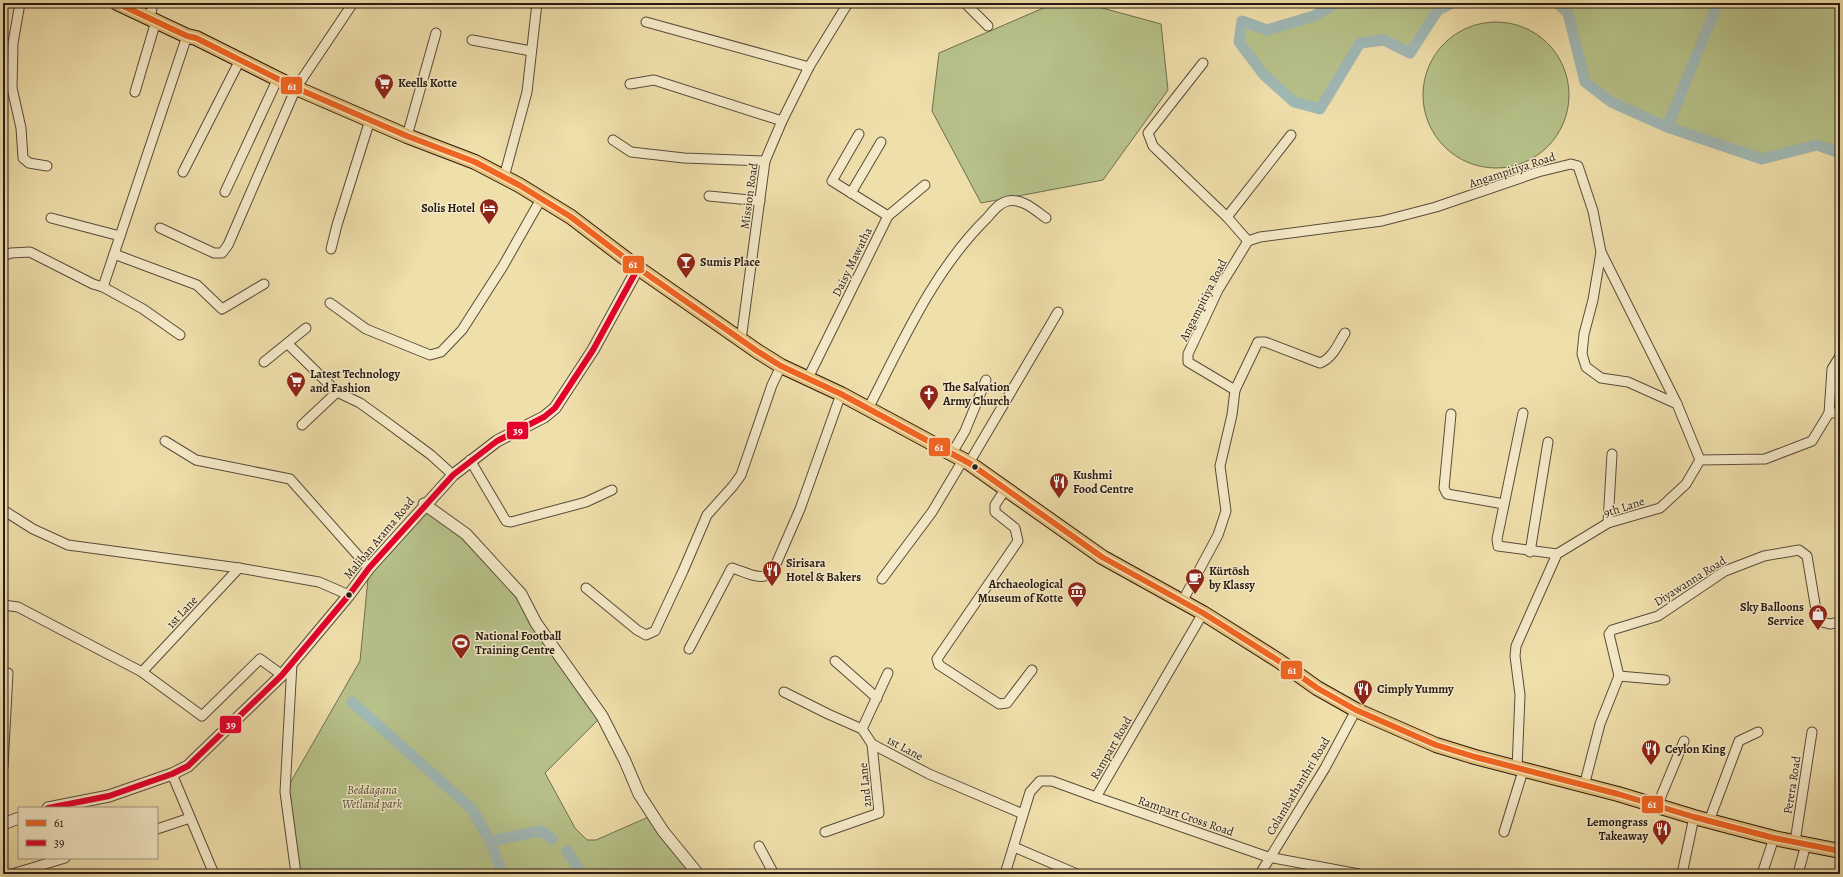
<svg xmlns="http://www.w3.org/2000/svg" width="1843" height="877" viewBox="0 0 1843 877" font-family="Alegreya,serif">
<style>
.green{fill:#b7c28a;stroke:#6f6e4f}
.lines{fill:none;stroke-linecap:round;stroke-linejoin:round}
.canal{stroke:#a0b9b6;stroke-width:11}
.minor-casing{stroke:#594b3a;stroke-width:11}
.tertiary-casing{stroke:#594b3a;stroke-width:13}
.primary-casing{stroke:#271a14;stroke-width:16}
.minor{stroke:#f5eac8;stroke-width:9}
.tertiary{stroke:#f5eac8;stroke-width:11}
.primary{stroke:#e8c076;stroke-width:14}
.bus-1-casing{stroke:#f5eac8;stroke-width:9}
.bus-2-casing{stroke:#f5eac8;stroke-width:9}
.bus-1{stroke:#f26522;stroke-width:6}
.bus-2{stroke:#e4002b;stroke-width:6}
.bus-dot{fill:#271a14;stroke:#f5eac8;stroke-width:1.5}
.labels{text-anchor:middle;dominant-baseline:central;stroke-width:3;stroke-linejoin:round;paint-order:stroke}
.poi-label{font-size:12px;font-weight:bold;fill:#271a14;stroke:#f5eac8;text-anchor:start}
.street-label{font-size:12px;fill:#271a14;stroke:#f5eac8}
.park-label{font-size:12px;font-style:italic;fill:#524c37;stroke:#f5eac8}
.line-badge{stroke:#f5eac8;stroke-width:1.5}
.badge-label{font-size:11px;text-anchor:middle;font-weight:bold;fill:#fff}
</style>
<rect width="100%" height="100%" fill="#efdfab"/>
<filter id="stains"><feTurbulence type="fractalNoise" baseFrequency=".005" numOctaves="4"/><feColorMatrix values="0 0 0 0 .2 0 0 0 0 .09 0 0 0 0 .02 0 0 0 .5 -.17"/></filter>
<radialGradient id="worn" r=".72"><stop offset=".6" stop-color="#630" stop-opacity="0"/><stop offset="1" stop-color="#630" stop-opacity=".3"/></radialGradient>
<g class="green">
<polygon points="1055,3 1084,3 1161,24 1168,90 1103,180 981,203 932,111 939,53"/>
<polygon points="1336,3 1452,3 1438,10 1410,53 1384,40 1360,43 1320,109 1294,102 1264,75 1239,42 1242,21 1267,30 1314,16"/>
<polygon points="1557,3 1840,3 1840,153 1817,145 1762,159 1667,127 1611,102 1585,82 1568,13"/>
<circle cx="1496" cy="95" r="73"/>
<polygon points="424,504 466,534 521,594 602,716 545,773 575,828 587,840 596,840 653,815 698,874 296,874 285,792 360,661 369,568"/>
</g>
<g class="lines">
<g class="canal">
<polyline points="1336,3 1314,16 1267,30 1242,21 1239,42 1264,75 1294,102 1320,109 1360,43 1384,40 1410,53 1438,10 1452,3"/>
<polyline points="1557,3 1568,13 1585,82 1611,102 1667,127"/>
<polyline points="1718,3 1667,127 1762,159 1817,145 1840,153"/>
<polyline points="352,702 472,809 490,841 503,874"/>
<polyline points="490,841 541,831 552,839"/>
<polyline points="567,851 582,874"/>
</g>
<g class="minor-casing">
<g id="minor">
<polyline points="20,3 13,43 12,88 21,128 23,158 29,163 47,166"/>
<polyline points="965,3 988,26"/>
<polyline points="150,18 153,3"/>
<polyline points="646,22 809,67"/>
<polyline points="472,40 531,51"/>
<polyline points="1203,63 1148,133 1153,146 1227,217 1291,135"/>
<polyline points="630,84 654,80 782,121"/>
<polyline points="135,92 156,21"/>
<polyline points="407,136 436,33"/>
<polyline points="613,140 631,152 684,158 765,161"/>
<polyline points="183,172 240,60"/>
<polyline points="504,177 527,92 537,3"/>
<polyline points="225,192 278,78"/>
<polyline points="851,193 881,142"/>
<polyline points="709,196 760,201"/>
<polyline points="888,216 925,185"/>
<polyline points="1227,217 1248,241"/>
<polyline points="51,218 120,236"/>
<polyline points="160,228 214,253 222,253 228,245 296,88 353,3"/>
<polyline points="331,249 337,225 370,120"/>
<polyline points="1601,252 1677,404"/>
<polyline points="114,254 197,285 222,309 264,284"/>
<polyline points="3,256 11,253 30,252 93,284 103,287 187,36"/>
<polyline points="103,287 143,309 180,335"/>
<polyline points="330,303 366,329 430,355 441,352 462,330 503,266 541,199"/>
<polyline points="741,340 765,161 782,121 809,67 848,3"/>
<polyline points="288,344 337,392 360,403 385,421 431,455 453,475"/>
<polyline points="264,362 306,328"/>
<polyline points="808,378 888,216 832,181 859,134"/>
<path d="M1235,390L1258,342H1265L1320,363C1333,358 1338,344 1345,333"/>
<path d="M868,409C902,343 933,271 987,218C993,211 999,203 1008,201C1022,198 1035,210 1046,218"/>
<polyline points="1523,413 1497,539 1498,546 1557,554"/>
<polyline points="1829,413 1840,413"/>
<polyline points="1451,414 1444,488 1447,494 1504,504"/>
<polyline points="302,425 337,392"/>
<polyline points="165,441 196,460 290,479 369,568"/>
<polyline points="952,453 965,431 986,380"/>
<polyline points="470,460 506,521 511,522 586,502 612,490"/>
<polyline points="969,463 1058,312"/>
<polyline points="1006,488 995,505 995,512 1015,528 1018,541 937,659 939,665 999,704 1007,703 1032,670"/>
<polyline points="3,510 33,529 68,545 239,568 319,582 349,595"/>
<polyline points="1608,523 1612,454"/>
<polyline points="1530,552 1548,442"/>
<polyline points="882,579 932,512 963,460"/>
<polyline points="586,588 637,630 646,635 655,631 683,571 707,515 733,486 741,475 772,385 781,366"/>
<polyline points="1182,602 1218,535 1226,511 1220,466 1232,415 1235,390 1188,362 1188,354 1218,290 1248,241 1260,237 1382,221 1436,207 1538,172 1571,164 1578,166 1593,211 1601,252 1593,300 1584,334 1582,354 1586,367 1601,378 1628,382 1677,404 1700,460"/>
<polyline points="3,605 18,607 142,672 202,716 260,659 282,675"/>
<path d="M689,649L731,569L732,568C746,572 762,583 773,571L800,509L841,394"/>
<polyline points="835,661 877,698"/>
<polyline points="292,663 285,792 296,874"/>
<polyline points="142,672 239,568"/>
<polyline points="1619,676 1665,680"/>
<polyline points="784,692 828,714 862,729 872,744 929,774 1023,814"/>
<polyline points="862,729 888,673"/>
<polyline points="3,767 8,673"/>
<polyline points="1517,769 1520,695 1515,656 1516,646 1557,554 1608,523 1660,508 1686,484 1700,460 1765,459 1812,441 1829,413 1832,369 1840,356"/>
<polyline points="172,774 214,874"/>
<polyline points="1584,786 1600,724 1619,676 1609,634 1612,630 1658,616 1725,571 1764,556 1799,550 1807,556 1817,616 1822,622 1830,624 1840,622"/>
<polyline points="1096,797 1268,857 1359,874"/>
<polyline points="1657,806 1684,741"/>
<polyline points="1709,821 1739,741 1758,732"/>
<polyline points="157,829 190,818"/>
<polyline points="825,832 879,813 872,744"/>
<polyline points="1504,832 1523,771"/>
<polyline points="1795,842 1812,732"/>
<polyline points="759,846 774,874"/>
<polyline points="1014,847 1077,874"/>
<polyline points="12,874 65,858"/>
<polyline points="1005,874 1030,792 1040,781 1052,781 1096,797 1203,613"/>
<polyline points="1260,874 1325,768 1356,710"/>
<polyline points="1682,874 1694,817"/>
<polyline points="1762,874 1774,838"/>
<polyline points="1798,874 1806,844"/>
</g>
</g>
<g class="tertiary-casing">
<g id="tertiary">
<polyline points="424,504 466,534 521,594 536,623 602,716 625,761 639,794 663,831 698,874"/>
<polyline points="48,808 109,796 172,774 188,766 282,675 349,595 369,568 453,475 497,441 544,417 555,408 593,350 638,268"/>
<polyline points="3,824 19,818"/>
</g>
</g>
<g class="primary-casing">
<polyline id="primary" points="117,3 187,36 196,38 296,88 407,136 475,162 519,185 571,217 638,268 757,351 781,366 841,394 969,463 1102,557 1203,613 1279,661 1317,688 1356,710 1436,745 1475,757 1618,794 1694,817 1774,838 1840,851"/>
</g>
<use href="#minor" class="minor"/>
<use href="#tertiary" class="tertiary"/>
<use href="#primary" class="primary"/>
<g class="bus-1-casing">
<polyline id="bus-1" points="117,3 187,36 196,38 296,88 407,136 475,162 519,185 571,217 638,268 757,351 781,366 841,394 969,463 1102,557 1203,613 1279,661 1317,688 1356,710 1436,745 1475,757 1618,794 1694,817 1774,838 1840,851"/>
</g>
<g class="bus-2-casing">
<polyline id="bus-2" points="48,808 109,796 172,774 188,766 282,675 349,595 369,568 453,475 497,441 544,417 555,408 593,350 638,268"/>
</g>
<use href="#bus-1" class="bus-1"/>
<use href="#bus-2" class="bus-2"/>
</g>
<defs>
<g id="supermarket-pin" transform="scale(1)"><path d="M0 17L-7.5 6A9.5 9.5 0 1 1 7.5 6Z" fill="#8f2418" stroke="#f5eac8"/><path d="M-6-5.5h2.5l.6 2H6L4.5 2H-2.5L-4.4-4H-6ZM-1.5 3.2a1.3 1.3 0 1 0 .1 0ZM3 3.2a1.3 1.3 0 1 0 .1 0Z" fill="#fff"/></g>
<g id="hotel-pin" transform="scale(1)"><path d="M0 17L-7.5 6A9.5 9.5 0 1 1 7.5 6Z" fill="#8f2418" stroke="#f5eac8"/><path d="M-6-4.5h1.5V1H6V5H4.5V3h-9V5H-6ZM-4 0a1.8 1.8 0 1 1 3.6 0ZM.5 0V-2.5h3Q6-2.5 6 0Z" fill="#fff"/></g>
<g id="bar-pin" transform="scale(1)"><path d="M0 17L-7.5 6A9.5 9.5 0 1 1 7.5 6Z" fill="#8f2418" stroke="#f5eac8"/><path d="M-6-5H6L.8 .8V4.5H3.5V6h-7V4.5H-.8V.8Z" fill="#fff"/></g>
<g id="church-pin" transform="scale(1)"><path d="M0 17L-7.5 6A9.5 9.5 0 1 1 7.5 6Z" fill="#8f2418" stroke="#f5eac8"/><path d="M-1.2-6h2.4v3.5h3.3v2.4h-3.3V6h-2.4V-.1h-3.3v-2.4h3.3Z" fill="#fff"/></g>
<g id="restaurant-pin" transform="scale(1)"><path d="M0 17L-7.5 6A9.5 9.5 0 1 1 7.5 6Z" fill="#8f2418" stroke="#f5eac8"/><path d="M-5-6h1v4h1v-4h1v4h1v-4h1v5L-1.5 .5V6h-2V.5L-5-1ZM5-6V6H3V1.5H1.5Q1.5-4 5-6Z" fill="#fff"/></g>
<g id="cafe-pin" transform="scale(1)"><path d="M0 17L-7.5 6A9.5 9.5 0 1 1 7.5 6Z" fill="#8f2418" stroke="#f5eac8"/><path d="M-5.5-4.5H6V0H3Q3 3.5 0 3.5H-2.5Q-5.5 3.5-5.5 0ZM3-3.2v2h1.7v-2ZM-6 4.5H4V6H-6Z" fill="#fff"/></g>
<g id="museum-pin" transform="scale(1)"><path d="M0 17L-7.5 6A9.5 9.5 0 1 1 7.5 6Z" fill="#8f2418" stroke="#f5eac8"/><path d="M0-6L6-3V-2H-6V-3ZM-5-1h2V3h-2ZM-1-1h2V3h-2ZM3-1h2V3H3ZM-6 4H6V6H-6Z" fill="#fff"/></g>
<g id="shop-pin" transform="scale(1)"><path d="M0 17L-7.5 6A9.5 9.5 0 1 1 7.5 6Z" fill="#8f2418" stroke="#f5eac8"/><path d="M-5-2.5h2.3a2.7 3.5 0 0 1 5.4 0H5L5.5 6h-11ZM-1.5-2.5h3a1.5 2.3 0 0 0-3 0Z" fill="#fff"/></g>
<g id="stadium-pin" transform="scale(1)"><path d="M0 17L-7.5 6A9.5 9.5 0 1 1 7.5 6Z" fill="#8f2418" stroke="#f5eac8"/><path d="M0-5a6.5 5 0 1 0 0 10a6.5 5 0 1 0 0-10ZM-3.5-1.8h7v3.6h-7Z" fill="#fff"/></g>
</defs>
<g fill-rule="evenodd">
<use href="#supermarket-pin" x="384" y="83"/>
<use href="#hotel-pin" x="489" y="208"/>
<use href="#bar-pin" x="686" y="262"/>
<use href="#supermarket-pin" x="296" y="381"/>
<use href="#church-pin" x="929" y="394"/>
<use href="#restaurant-pin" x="1059" y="482"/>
<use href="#restaurant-pin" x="772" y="570"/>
<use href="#cafe-pin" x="1195" y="578"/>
<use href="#museum-pin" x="1077" y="591"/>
<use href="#shop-pin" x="1818" y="614"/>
<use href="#stadium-pin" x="461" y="643"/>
<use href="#restaurant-pin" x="1363" y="689"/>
<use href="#restaurant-pin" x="1651" y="749"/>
<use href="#restaurant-pin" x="1662" y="829"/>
</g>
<g class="bus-dot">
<circle cx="975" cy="467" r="3.5"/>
<circle cx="349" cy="595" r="3.5"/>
</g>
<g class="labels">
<g class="poi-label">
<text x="398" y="83">Keells Kotte</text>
<text x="475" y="208" text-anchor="end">Solis Hotel</text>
<text x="700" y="262">Sumis Place</text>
<text x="310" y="374">Latest Technology<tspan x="310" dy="14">and Fashion</tspan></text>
<text x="943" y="387">The Salvation<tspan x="943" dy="14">Army Church</tspan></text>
<text x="1073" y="475">Kushmi<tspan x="1073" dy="14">Food Centre</tspan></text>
<text x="786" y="563">Sirisara<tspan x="786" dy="14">Hotel &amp; Bakers</tspan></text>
<text x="1209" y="571">Kürtösh<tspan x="1209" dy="14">by Klassy</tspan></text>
<text x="1063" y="584" text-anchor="end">Archaeological<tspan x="1063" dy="14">Museum of Kotte</tspan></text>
<text x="1804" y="607" text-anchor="end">Sky Balloons<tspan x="1804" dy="14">Service</tspan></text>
<text x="475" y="636">National Football<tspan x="475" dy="14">Training Centre</tspan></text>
<text x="1377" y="689">Cimply Yummy</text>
<text x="1665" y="749">Ceylon King</text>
<text x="1648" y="822" text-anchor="end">Lemongrass<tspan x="1648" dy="14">Takeaway</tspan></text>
</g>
<g class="street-label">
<text transform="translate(1512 170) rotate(-18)">Angampitiya Road</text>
<text transform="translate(749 196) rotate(-82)">Mission Road</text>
<text transform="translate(852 262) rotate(-64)">Daisy Mawatha</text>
<text transform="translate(1203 300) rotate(-63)">Angampitiya Road</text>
<text transform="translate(1624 507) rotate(-18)">9th Lane</text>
<text transform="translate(379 538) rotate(-50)">Maliban Arama Road</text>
<text transform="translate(1690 581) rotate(-32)">Diyawanna Road</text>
<text transform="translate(182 612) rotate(-47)">1st Lane</text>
<text transform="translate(905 748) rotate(28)">1st Lane</text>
<text transform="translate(1111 748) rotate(-60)">Rampart Road</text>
<text transform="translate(865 785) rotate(-96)">2nd Lane</text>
<text transform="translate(1792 785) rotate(-81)">Perera Road</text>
<text transform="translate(1298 786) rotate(-59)">Colambathanthri Road</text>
<text transform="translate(1186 816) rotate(19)">Rampart Cross Road</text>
</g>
<g class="park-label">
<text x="372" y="790">Beddagana<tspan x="372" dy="14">Wetland park</tspan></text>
</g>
</g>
<g class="line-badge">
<rect x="280" y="76" width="23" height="19" rx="4" fill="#f26522"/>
<rect x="622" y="255" width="23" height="19" rx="4" fill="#f26522"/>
<rect x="506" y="421" width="23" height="19" rx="4" fill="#e4002b"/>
<rect x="928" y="437" width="23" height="20" rx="4" fill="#f26522"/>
<rect x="1280" y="660" width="23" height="20" rx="4" fill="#f26522"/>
<rect x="219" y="715" width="23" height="19" rx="4" fill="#e4002b"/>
<rect x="1641" y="795" width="23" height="19" rx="4" fill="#f26522"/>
</g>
<g class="badge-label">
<text x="292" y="90">61</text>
<text x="633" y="268">61</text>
<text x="518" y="434">39</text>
<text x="939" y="451">61</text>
<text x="1292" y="674">61</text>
<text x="231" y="728">39</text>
<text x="1652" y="808">61</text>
</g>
<rect width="1843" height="877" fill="none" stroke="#efdfab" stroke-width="16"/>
<rect x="4" y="4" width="1835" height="869" fill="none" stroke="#271a14" stroke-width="2"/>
<rect x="8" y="8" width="1827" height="861" fill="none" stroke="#271a14"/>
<rect x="18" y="807" width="140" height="52" fill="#f5eac8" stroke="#a39780"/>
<rect x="26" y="820" width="20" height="6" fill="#f26522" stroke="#a39780"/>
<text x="54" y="827" font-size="12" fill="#271a14">61</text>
<rect x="26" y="840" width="20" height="6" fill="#e4002b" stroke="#a39780"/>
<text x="54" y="847" font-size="12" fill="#271a14">39</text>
<rect width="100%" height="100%" filter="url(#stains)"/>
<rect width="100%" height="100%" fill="url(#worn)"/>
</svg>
